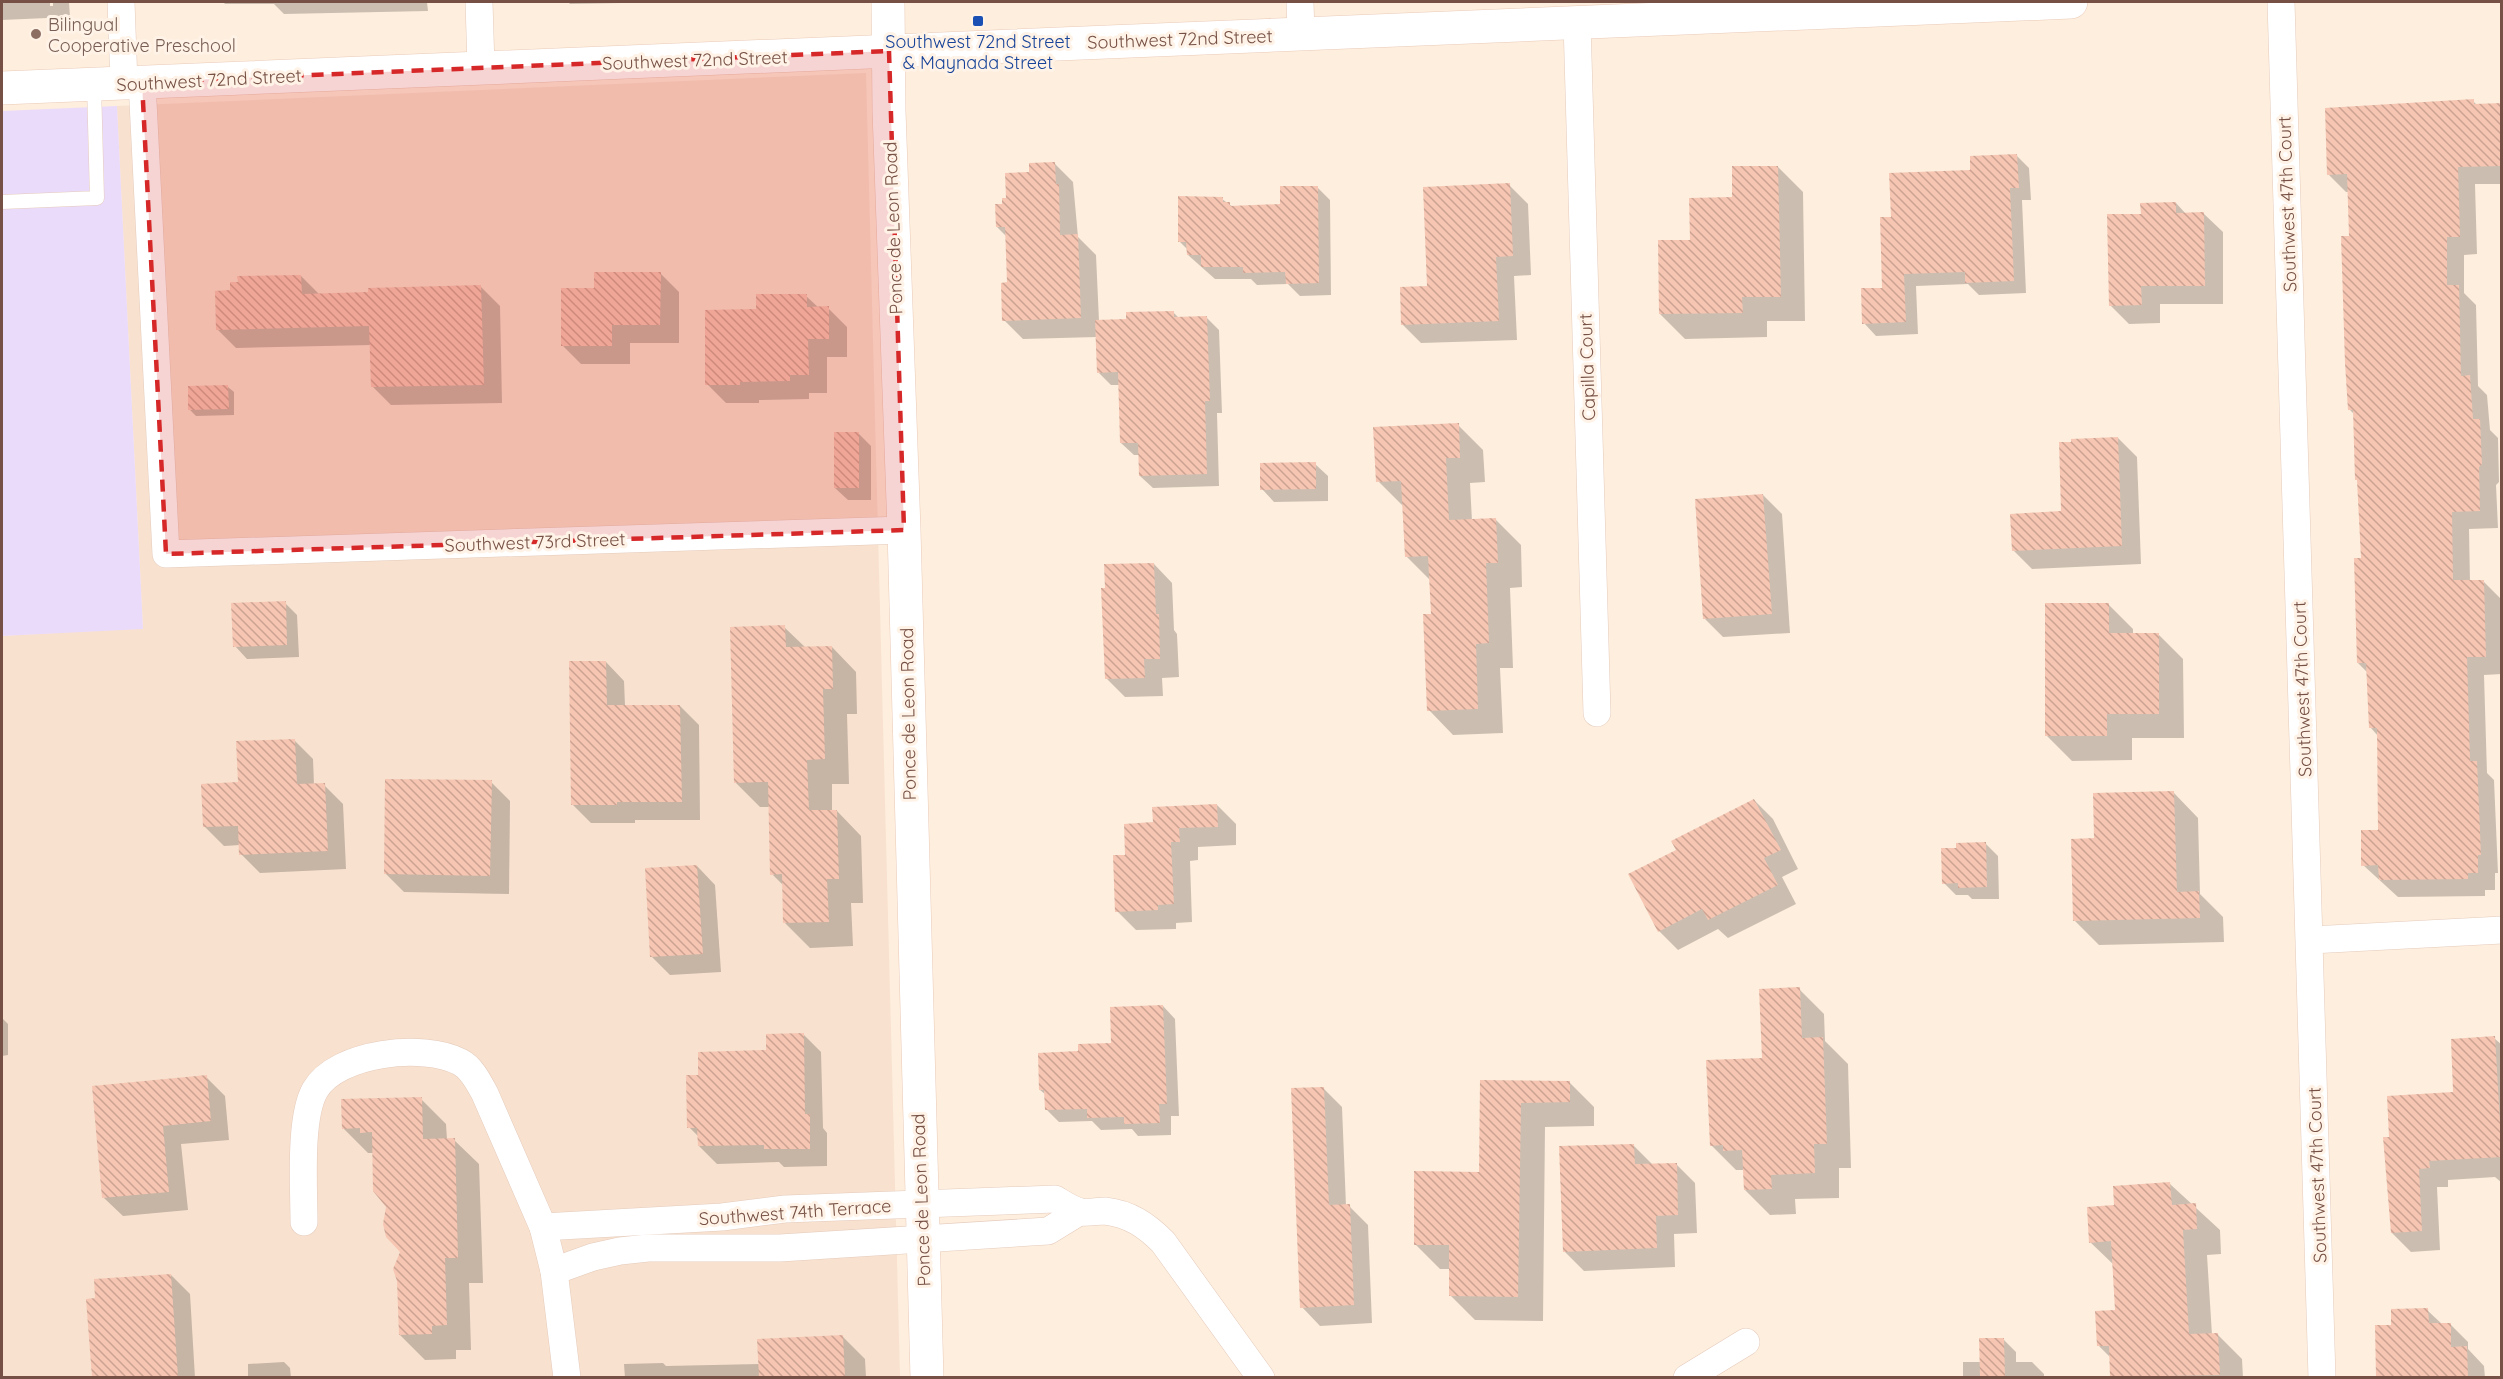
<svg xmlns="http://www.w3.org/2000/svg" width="2503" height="1379" viewBox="0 0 2503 1379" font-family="Quicksand,sans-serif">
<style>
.residential{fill:#f8e1ce}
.education{fill:#ebdbfa}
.shadow{fill:#0003}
.building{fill:url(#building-back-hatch)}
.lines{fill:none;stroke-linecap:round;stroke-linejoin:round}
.lane-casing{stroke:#e5cbbc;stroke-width:15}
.street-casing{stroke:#e5cbbc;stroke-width:28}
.secondary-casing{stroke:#eacab8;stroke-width:34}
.lane{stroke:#fff;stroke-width:14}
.street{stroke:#fff;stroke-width:27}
.secondary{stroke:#fff;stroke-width:33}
.marked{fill:#d62828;fill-opacity:0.2;stroke:#d62828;stroke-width:4.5;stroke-dasharray:12 8;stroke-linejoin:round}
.transit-dot{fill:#1a4fb4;stroke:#fff2e6;stroke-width:2}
.education-dot{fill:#8d6e63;stroke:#fff2e6;stroke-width:2}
.labels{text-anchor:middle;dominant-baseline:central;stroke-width:6;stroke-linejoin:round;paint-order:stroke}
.education-label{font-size:18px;fill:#785e54;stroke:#fff2e6;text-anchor:start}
.street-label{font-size:18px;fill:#765044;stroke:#fff2e6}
.transit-label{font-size:18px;fill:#164399;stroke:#fff2e6}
</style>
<defs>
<pattern id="building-back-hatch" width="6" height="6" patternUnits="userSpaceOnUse" patternTransform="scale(1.5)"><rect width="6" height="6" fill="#f6c6b3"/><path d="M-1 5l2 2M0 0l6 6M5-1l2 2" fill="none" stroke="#cca393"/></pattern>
</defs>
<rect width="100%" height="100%" fill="#feeedd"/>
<polygon class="residential" points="866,73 900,1377 2,1378 2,636 143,628 117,106"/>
<polygon class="education" points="117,106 143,629 2,636 2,111"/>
<g class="shadow">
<polygon points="2,2 50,2 50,6 53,6 53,2 69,2 70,17 2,20"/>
<polygon points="223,2 427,2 428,11 284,14 274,4 225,4"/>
<polygon points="568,2 674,2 570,4"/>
<polygon points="2473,101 2478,106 2502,105 2502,184 2475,184 2477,254 2464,255 2464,293 2476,305 2478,386 2487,395 2490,430 2498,438 2499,482 2496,485 2498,528 2469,529 2470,582 2484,582 2502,600 2502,674 2484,675 2487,773 2494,780 2498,873 2495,873 2495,890 2485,890 2485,896 2398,897 2363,865 2380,831 2378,736 2371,728 2368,673 2358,663 2363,559 2359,482 2356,479 2355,415 2350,410 2349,192 2346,192 2328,174"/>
<polygon points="2017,156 2029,168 2031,200 2022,200 2026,293 1979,295 1968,284 1916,286 1918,334 1876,336 1864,323 1884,289 1892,218 1972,172"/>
<polygon points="1054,163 1073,182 1078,237 1096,255 1099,321 1128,320 1173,312 1179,318 1206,317 1219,330 1222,413 1217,413 1219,486 1153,488 1140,476 1140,455 1134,455 1121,443 1120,385 1111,385 1098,372 1097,337 1023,339 1004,320 1009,284 1007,237 997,227 1004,205 1030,174"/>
<polygon points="1778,167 1803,192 1805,321 1767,321 1767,337 1685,339 1660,314 1691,241 1734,198"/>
<polygon points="1509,185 1528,204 1531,275 1514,276 1517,340 1421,343 1402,324"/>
<polygon points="1317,187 1330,200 1331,295 1300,296 1288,284 1257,285 1251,279 1215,279 1188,255 1188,250 1180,242 1222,199 1233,207 1282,206"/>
<polygon points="2176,203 2186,214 2204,214 2223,232 2223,304 2160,304 2160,323 2129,324 2110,305 2142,215"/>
<polygon points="660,273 679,292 679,343 630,343 630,364 581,364 562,345 595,290"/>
<polygon points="301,276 320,295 481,287 500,306 502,403 391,405 372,386 371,345 236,348 217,329 232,292"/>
<polygon points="806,296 819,308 828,308 847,327 847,357 827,357 827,393 809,393 809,399 759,400 759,403 726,403 707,384 758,311"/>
<polygon points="228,387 234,392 234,415 196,416 190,410"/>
<polygon points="1458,425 1483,450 1485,482 1470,483 1472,521 1496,520 1521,545 1522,587 1510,588 1513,668 1500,668 1503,733 1453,735 1429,710 1433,615 1431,581 1406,556 1403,506 1378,481"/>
<polygon points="858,433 871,446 871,500 848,500 835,488"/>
<polygon points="2118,438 2137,457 2141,564 2032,569 2013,550 2063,513"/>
<polygon points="1315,464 1328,476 1328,501 1274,502 1262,489"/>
<polygon points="1763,495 1782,514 1790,633 1723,637 1704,618"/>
<polygon points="1154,564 1172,583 1174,630 1177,634 1179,677 1162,678 1163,696 1125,697 1106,678"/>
<polygon points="285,603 297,615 299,657 247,659 235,646"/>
<polygon points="2108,604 2133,629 2133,634 2158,634 2183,659 2184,738 2132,738 2132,760 2072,761 2047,736"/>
<polygon points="784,627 806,648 832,647 856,672 857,714 847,714 849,784 832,784 832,811 837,811 861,836 863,903 851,903 853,946 810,948 785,923 784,886 772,874 770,807 760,807 736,783"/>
<polygon points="606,662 624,681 625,706 680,706 699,725 700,820 635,820 635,823 591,823 572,804"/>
<polygon points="294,740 313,759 314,785 324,785 343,804 346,869 260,873 241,854 240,845 224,846 205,827 239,784"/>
<polygon points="491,782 510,801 509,894 404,892 385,873"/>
<polygon points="2174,793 2198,818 2200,894 2223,917 2224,942 2099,945 2074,920 2096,840"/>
<polygon points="1754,800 1773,819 1798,869 1782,877 1796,904 1728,938 1718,929 1678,950 1659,931 1678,851"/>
<polygon points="1217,805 1236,824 1236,845 1198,847 1198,860 1190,861 1192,922 1176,923 1176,929 1136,930 1117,911 1126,856 1155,824"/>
<polygon points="1985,843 1998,856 1999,899 1972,899 1968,895 1956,895 1944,883"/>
<polygon points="697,866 715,885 721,972 670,975 651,956"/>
<polygon points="1799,989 1824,1014 1825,1041 1848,1064 1851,1168 1839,1168 1839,1198 1795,1199 1796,1214 1770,1215 1745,1190 1744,1170 1736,1170 1711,1145 1763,1059"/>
<polygon points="1163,1006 1175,1019 1179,1116 1171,1116 1171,1135 1138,1136 1132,1129 1101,1130 1092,1121 1059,1122 1047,1110 1046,1095 1040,1090 1079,1053 1113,1044"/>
<polygon points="2,1018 8,1024 8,1055 2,1056"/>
<polygon points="803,1034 821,1052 823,1128 827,1133 827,1166 784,1167 779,1162 717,1164 699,1146 699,1137 689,1127 700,1076 767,1051"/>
<polygon points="2494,1038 2502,1045 2502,1183 2495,1177 2448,1180 2448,1187 2437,1187 2440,1250 2411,1252 2392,1233 2390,1138 2455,1093"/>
<polygon points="206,1077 225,1096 229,1140 181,1144 188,1210 123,1216 104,1198 94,1087"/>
<polygon points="1481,1081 1569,1082 1594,1107 1594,1126 1545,1127 1543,1321 1475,1320 1450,1295 1450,1269 1440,1269 1415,1244 1480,1173"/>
<polygon points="1323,1088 1342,1107 1346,1206 1349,1206 1368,1225 1372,1323 1320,1326 1302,1307"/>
<polygon points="421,1099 446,1124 447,1140 454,1140 479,1164 483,1283 469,1283 471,1350 456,1350 456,1359 425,1360 400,1335 402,1252 374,1153 368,1153 343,1128"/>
<polygon points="1634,1146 1653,1165 1676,1164 1695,1183 1697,1233 1674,1234 1675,1267 1584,1271 1565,1252"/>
<polygon points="2170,1184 2220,1230 2221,1254 2207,1255 2212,1335 2217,1334 2242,1359 2243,1378 2112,1378 2111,1358 2099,1346 2116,1311 2114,1265 2090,1242 2116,1207"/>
<polygon points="171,1275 190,1294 195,1378 93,1378 88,1300 97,1299"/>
<polygon points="2427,1310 2443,1325 2450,1324 2468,1342 2468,1349 2484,1366 2485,1378 2378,1378 2376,1327 2392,1326"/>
<polygon points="843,1337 865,1359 866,1378 625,1378 624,1364 663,1363 666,1366 760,1364"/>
<polygon points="2004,1340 2016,1352 2016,1362 2032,1362 2044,1374 2044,1378 1963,1378 1963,1362 1981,1362"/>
<polygon points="284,1362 290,1368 291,1378 248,1378 248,1364"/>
</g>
<g class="building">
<polygon points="2474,99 2474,104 2502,103 2502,166 2458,167 2460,237 2447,237 2447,285 2459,285 2461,376 2470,375 2473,419 2480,419 2482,464 2479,467 2480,511 2452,512 2453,580 2484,580 2486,657 2467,657 2470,761 2477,761 2481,855 2478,855 2478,873 2468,873 2468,879 2379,880 2378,865 2361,866 2361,830 2378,830 2377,728 2369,728 2366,663 2357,663 2354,558 2361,558 2357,480 2355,480 2353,410 2348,410 2345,363 2341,236 2349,236 2347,174 2327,175 2325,108"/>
<polygon points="2017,154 2019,188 2010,188 2014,281 1965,283 1965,272 1904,274 1906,322 1862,324 1861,288 1882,288 1880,217 1891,217 1889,173 1970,170 1970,156"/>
<polygon points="1055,162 1056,184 1059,184 1060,235 1078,234 1081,318 1002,321 1001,283 1007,282 1005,227 996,227 995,204 1002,204 1002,198 1006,198 1005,173 1029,172 1029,163"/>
<polygon points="1732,166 1778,166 1781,297 1742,297 1743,313 1659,314 1658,240 1690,240 1689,198 1732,197"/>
<polygon points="1510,183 1513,256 1496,257 1499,321 1401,325 1400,287 1427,286 1423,187"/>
<polygon points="1280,186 1318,186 1319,283 1286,284 1285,272 1243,273 1243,267 1201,267 1201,255 1187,255 1186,242 1178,242 1178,196 1223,197 1223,202 1230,202 1230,206 1280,204"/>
<polygon points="2176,202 2176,213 2204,212 2205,286 2141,286 2142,305 2109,306 2107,214 2141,214 2140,203"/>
<polygon points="594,272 661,272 660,325 612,325 612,346 561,346 561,288 594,288"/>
<polygon points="301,275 302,294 368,292 368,288 481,285 484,385 371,387 369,326 216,330 215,291 230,290 230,282 238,282 237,276"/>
<polygon points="756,294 807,294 807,307 829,306 829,339 808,339 809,375 790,375 790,381 740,382 740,385 705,385 705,310 756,309"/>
<polygon points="1174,311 1174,317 1207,316 1210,401 1205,401 1207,474 1139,476 1138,443 1120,443 1118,372 1097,373 1095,320 1126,319 1126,312"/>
<polygon points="228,385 229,409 188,410 188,386"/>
<polygon points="1459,423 1460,458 1446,458 1449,520 1496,518 1498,563 1486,563 1489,643 1476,644 1478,709 1427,711 1423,614 1431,614 1428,556 1405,557 1401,481 1376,482 1373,427"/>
<rect x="834" y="432" width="25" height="56"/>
<polygon points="2118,437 2122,546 2012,551 2010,514 2061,511 2059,442 2071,442 2071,439"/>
<polygon points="1316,462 1316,489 1260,490 1260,463"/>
<polygon points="1763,494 1772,614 1703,619 1695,499"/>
<polygon points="1154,563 1156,614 1159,614 1160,659 1144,659 1145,678 1105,679 1101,588 1105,588 1104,564"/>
<polygon points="286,601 287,645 233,647 231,603"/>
<polygon points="2045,603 2109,603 2109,633 2159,633 2159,714 2107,714 2107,736 2045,736"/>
<polygon points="785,625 786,647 832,646 833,689 823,689 825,759 807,760 809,810 837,810 839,879 827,879 829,922 783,923 782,874 770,875 768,782 734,783 730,627"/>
<polygon points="569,661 606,661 607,705 680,705 682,802 617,802 617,805 571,805"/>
<polygon points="295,739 297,784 325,783 328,851 239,855 238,826 203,827 201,784 238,782 236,741"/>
<polygon points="385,779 492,780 490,876 384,874"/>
<polygon points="2174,791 2177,892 2199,891 2200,918 2073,921 2071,839 2094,838 2093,793"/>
<polygon points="1754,799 1781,850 1764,858 1778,885 1708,920 1702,909 1658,932 1628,874 1676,850 1671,841"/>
<polygon points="1217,804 1218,827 1179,828 1180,842 1171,842 1174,904 1158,905 1158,910 1115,912 1113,855 1125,855 1124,824 1153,822 1152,807"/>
<polygon points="1986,842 1987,887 1958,888 1958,883 1942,884 1941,848 1956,848 1956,843"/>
<polygon points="697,865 703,954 650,957 645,868"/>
<polygon points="1800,987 1802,1038 1823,1037 1827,1144 1814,1144 1815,1173 1771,1175 1772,1189 1744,1190 1742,1150 1723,1151 1723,1145 1710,1146 1706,1060 1762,1058 1759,989"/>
<polygon points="1163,1005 1167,1104 1159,1104 1160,1123 1124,1124 1124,1117 1087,1118 1087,1109 1045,1110 1044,1090 1039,1090 1038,1053 1078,1051 1078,1044 1111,1043 1110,1007"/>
<polygon points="804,1033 805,1114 810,1114 810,1149 764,1149 764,1145 698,1146 697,1128 687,1128 686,1075 698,1075 698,1052 766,1050 766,1034"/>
<polygon points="2495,1036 2502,1157 2429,1161 2430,1168 2419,1169 2422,1231 2391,1233 2383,1137 2389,1137 2387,1096 2453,1092 2451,1039"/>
<polygon points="207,1075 211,1121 163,1126 169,1192 102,1198 92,1086"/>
<polygon points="1480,1080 1570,1081 1570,1102 1521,1103 1518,1297 1449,1296 1449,1245 1414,1245 1414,1171 1479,1172"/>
<polygon points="1324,1087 1329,1205 1350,1204 1354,1305 1300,1308 1291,1088"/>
<polygon points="422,1097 423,1139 455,1138 458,1258 445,1258 447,1325 432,1326 432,1334 399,1335 397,1281 393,1269 400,1252 386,1237 383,1224 386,1207 373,1191 372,1132 360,1133 360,1128 342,1129 341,1099"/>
<polygon points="1634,1144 1635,1164 1677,1163 1678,1215 1656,1216 1657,1248 1563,1252 1559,1146"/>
<polygon points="2170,1182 2172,1205 2196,1203 2197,1229 2183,1230 2189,1334 2218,1333 2220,1375 2110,1377 2109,1346 2097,1346 2095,1311 2115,1310 2111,1241 2089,1243 2087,1207 2114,1205 2113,1186"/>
<polygon points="171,1274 178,1377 92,1377 86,1299 95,1298 94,1279"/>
<polygon points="2428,1308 2429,1323 2451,1323 2451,1347 2467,1346 2468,1377 2376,1377 2375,1325 2391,1325 2391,1309"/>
<polygon points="843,1335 845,1377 759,1377 757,1339"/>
<polygon points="1979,1338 2004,1338 2005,1377 1980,1377"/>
</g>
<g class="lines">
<g class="lane-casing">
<polyline id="lane" points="2,202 97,198 94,85"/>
</g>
<g class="street-casing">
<g id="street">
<polyline points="121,2 124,83"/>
<polyline points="479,2 481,67"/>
<polyline points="1300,2 1301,34"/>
<polyline points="2281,2 2322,1378"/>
<polyline points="1577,22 1597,713"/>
<polyline points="142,82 166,554 904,530"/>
<polyline points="2311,940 2502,930"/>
<path d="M304,1222C304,1188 299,1118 315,1090C337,1052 424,1043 460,1062C472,1068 479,1083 485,1094L543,1227L554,1271L567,1378"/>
<path d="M543,1227L722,1217L785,1209L1055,1199C1062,1203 1072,1210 1081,1212C1089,1213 1097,1211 1105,1211C1130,1214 1146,1225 1163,1242L1261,1378"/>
<polyline points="554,1271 593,1257 620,1251 648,1248 780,1248 1048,1231 1079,1212"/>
<polyline points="1687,1378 1746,1342"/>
</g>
</g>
<g class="secondary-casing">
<g id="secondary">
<polyline points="888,2 889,111 904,530 927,1378"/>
<polyline points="2,88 2071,2"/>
</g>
</g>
<use href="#lane" class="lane"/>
<use href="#street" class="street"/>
<use href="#secondary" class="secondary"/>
</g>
<path class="marked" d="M889,51L904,530L166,554L142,82Z"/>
<rect class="transit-dot" x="972" y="15" width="12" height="12" rx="3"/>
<circle class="education-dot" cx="36" cy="34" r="6"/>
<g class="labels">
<g class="education-label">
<text x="48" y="24">Bilingual<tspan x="48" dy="21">Cooperative Preschool</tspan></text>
</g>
<g class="street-label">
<text transform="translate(1180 39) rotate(-2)">Southwest 72nd Street</text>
<text transform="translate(695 60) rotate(-2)">Southwest 72nd Street</text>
<text transform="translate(209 80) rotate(-3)">Southwest 72nd Street</text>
<text transform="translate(2287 204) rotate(-92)">Southwest 47th Court</text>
<text transform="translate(893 228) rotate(-92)">Ponce de Leon Road</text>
<text transform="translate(1587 367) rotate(-92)">Capilla Court</text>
<text transform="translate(535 542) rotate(-2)">Southwest 73rd Street</text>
<text transform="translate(2302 689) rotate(-92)">Southwest 47th Court</text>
<text transform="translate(908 714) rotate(-91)">Ponce de Leon Road</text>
<text transform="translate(2317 1175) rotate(-92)">Southwest 47th Court</text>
<text transform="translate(921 1200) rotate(-92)">Ponce de Leon Road</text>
<text transform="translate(795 1212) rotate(-4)">Southwest 74th Terrace</text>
</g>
<g class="transit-label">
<text x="978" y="41">Southwest 72nd Street<tspan x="978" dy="21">&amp; Maynada Street</tspan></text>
</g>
</g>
<rect width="2503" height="1379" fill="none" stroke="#765044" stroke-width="6"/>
</svg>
